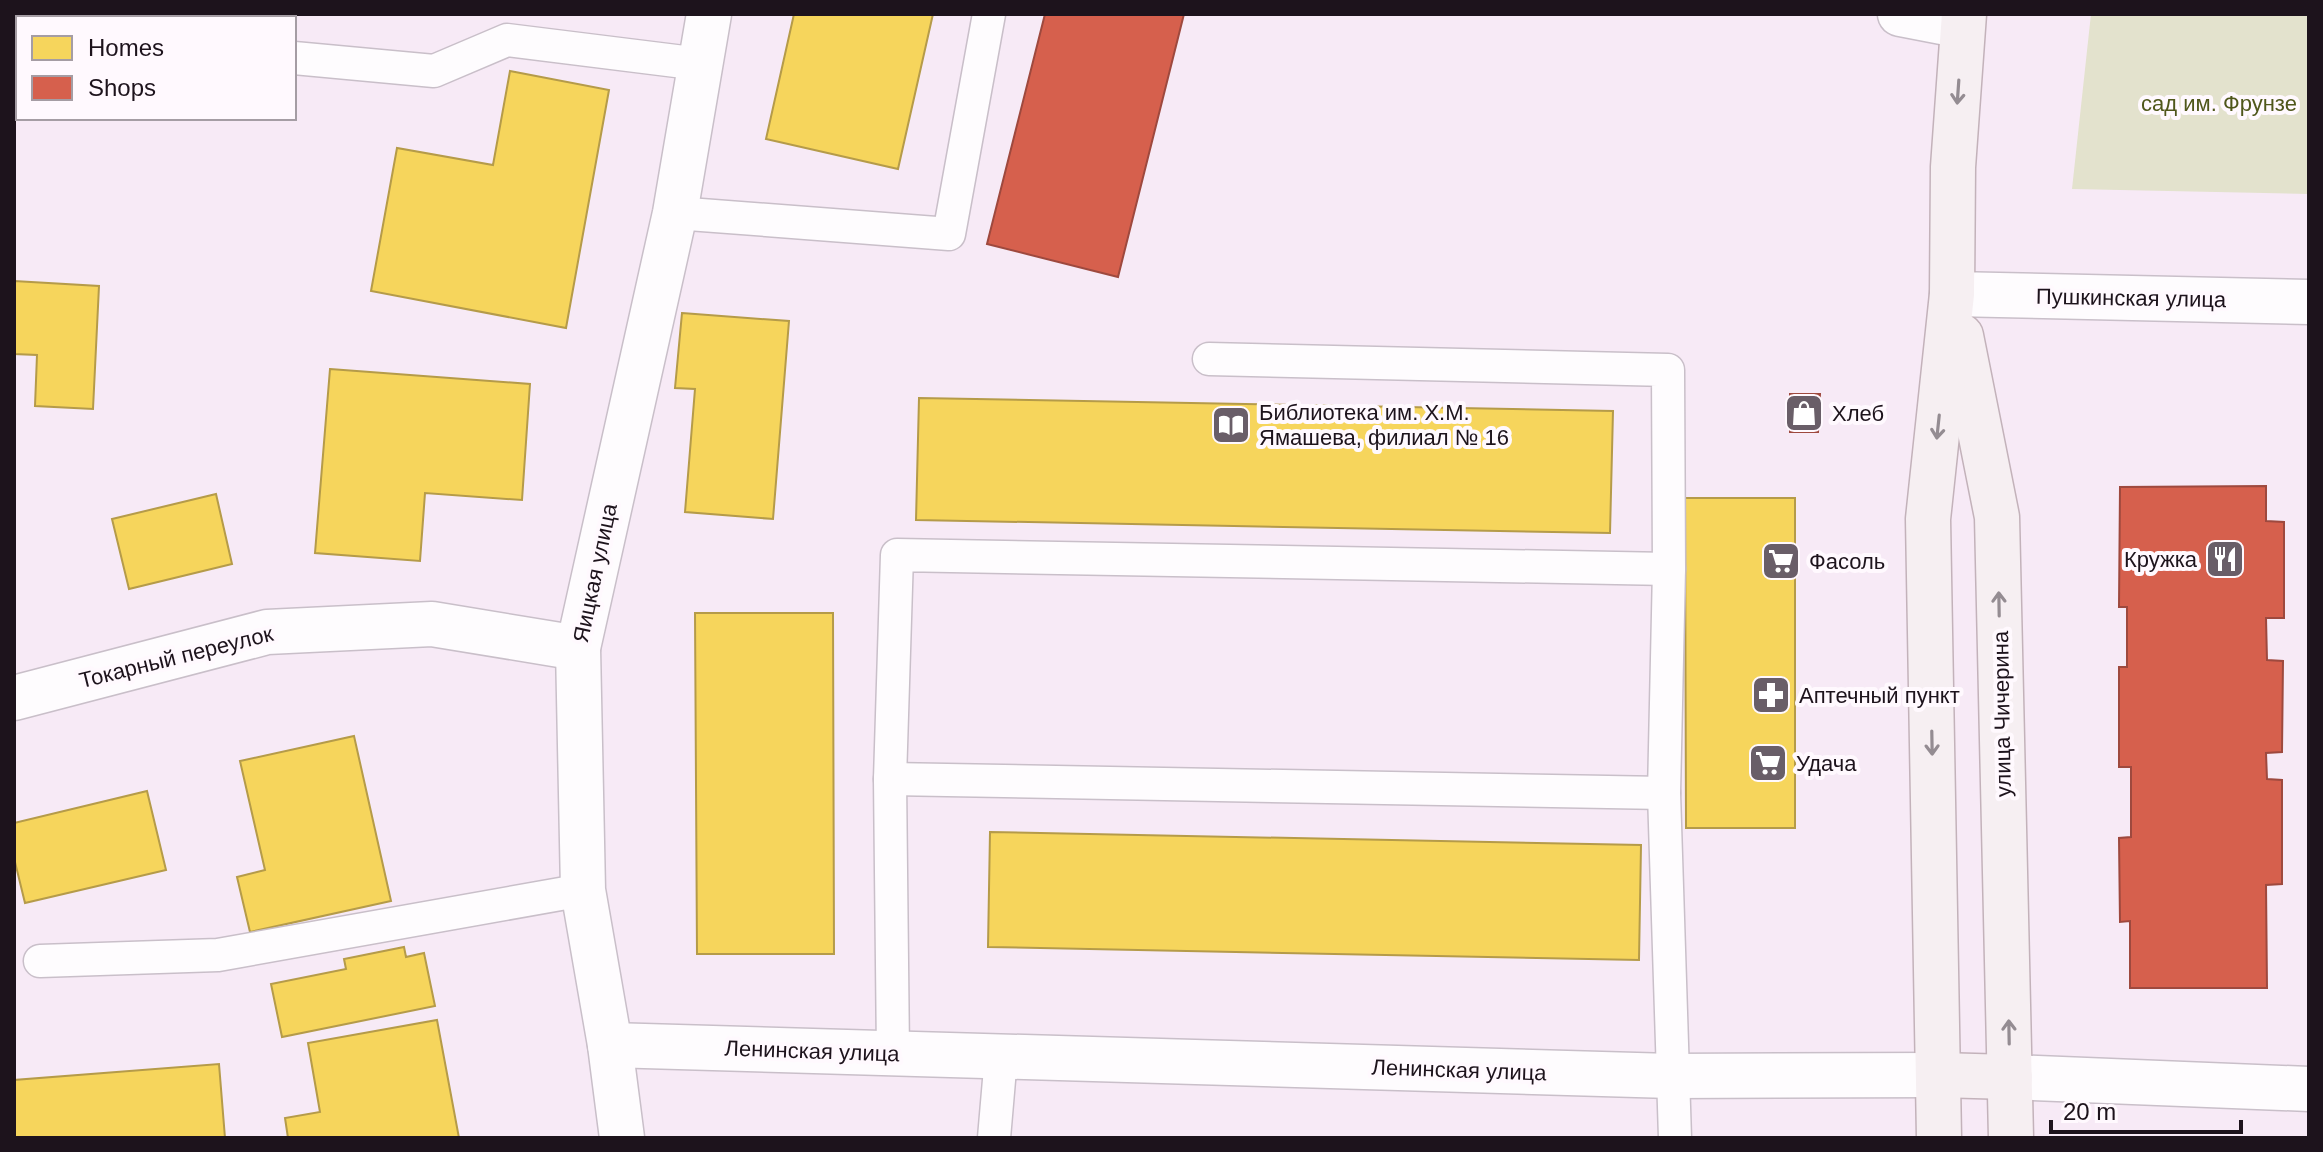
<svg xmlns="http://www.w3.org/2000/svg" width="2323" height="1152" viewBox="0 0 2323 1152" font-family="Helvetica,sans-serif">
<style>
.green{fill:#e3e2cd}
.homes{fill:#f6d55c;stroke:#b59b49;stroke-width:2}
.shops{fill:#d6604d;stroke:#9e493e;stroke-width:2}
.lines{fill:none;stroke-linecap:round;stroke-linejoin:round}
.service-casing{stroke:#c9bfc9;stroke-width:35}
.minor-casing{stroke:#c9bfc9;stroke-width:47}
.tertiary-casing{stroke:#c9bfc9;stroke-width:47}
.secondary-casing{stroke:#c9bfc9;stroke-width:47}
.primary-casing{stroke:#c3b2ba;stroke-width:47}
.service{stroke:#fefcfe;stroke-width:32}
.minor{stroke:#fefcfe;stroke-width:44}
.tertiary{stroke:#fefcfe;stroke-width:44}
.secondary{stroke:#fefcfe;stroke-width:44}
.primary{stroke:#f6eff2;stroke-width:44}
.oneway{stroke:#948c92}
.labels{text-anchor:middle;dominant-baseline:central;stroke-width:8;stroke-linejoin:round;paint-order:stroke}
.park-label{font-size:22px;fill:#4f571b;stroke:#fff9fe}
.street-label{font-size:22px;fill:#1d131c;stroke:#fff9fe}
.poi-label{font-size:22px;fill:#1d131c;stroke:#fff9fe;text-anchor:start}
</style>
<rect width="100%" height="100%" fill="#f7eaf6"/>
<polygon class="green" points="2091,14 2309,14 2309,194 2072,189"/>
<g class="homes">
<polygon points="794,14 933,14 898,169 766,139"/>
<polygon points="510,71 609,90 566,328 371,291 397,148 493,165"/>
<polygon points="14,281 99,286 93,409 35,406 37,355 14,354"/>
<polygon points="682,313 789,321 773,519 685,512 695,389 675,388"/>
<polygon points="330,369 530,384 522,500 425,493 420,561 315,553"/>
<polygon points="919,398 1613,411 1610,533 916,520"/>
<polygon points="216,494 232,564 129,589 112,519"/>
<polygon points="1685,498 1795,498 1795,828 1686,828"/>
<polygon points="695,613 833,613 834,954 697,954"/>
<polygon points="354,736 391,901 250,932 237,877 265,870 240,761"/>
<polygon points="147,791 166,870 25,903 14,858 14,823"/>
<polygon points="990,832 1641,845 1639,960 988,947"/>
<polygon points="404,947 406,957 424,953 435,1006 282,1037 271,984 346,969 344,959"/>
<polygon points="437,1020 459,1138 288,1138 285,1118 320,1112 308,1043"/>
<polygon points="219,1064 225,1138 14,1138 14,1080"/>
</g>
<g class="shops">
<polygon points="1045,14 1184,14 1118,277 987,244"/>
<polygon points="1790,394 1820,394 1818,432 1790,432"/>
<polygon points="2266,486 2266,521 2284,522 2284,618 2266,618 2267,660 2283,661 2282,752 2266,753 2267,779 2282,780 2282,884 2266,885 2267,988 2130,988 2130,921 2120,922 2119,838 2131,837 2131,767 2119,767 2119,667 2127,667 2127,607 2119,607 2120,487"/>
</g>
<g class="lines">
<g class="service-casing">
<g id="service">
<polyline points="294,58 434,71 507,40 700,64"/>
<polyline points="675,213 949,234 989,14"/>
<polyline points="1209,359 1668,370 1669,569 1664,793 1675,1138"/>
<polyline points="890,779 1664,793"/>
<polyline points="40,961 218,955 583,890"/>
<polyline points="893,1054 890,779 897,555 1669,569"/>
<polyline points="994,1138 1001,1057"/>
</g>
</g>
<g class="minor-casing">
<g id="minor">
<polyline points="1900,14 1962,26"/>
<polyline points="14,698 267,632 432,624 578,648"/>
<polyline points="610,1045 1671,1076 1939,1075"/>
<polyline points="622,1138 610,1045 583,890 578,648 675,213 709,14"/>
</g>
</g>
<g class="tertiary-casing">
<polyline id="tertiary" points="2010,1077 2309,1089"/>
</g>
<g class="secondary-casing">
<polyline id="secondary" points="1952,294 2309,302"/>
</g>
<g class="primary-casing">
<g id="primary">
<polyline points="1961,336 1997,517 2011,1138"/>
<polyline points="1939,1075 2010,1077"/>
<polyline points="1939,1138 1928,519 1952,294 1953,167 1964,14"/>
</g>
</g>
<use href="#service" class="service"/>
<use href="#minor" class="minor"/>
<use href="#tertiary" class="tertiary"/>
<use href="#secondary" class="secondary"/>
<use href="#primary" class="primary"/>
</g>
<defs><path id="oneway-shaft" d="M-6 0H5M1.5-3L5.5 0L1.5 3" fill="none" stroke-width="1.6" stroke-linecap="round" stroke-linejoin="round" transform="scale(2)"/></defs>
<g class="oneway">
<use href="#oneway-shaft" transform="translate(1958 92) rotate(94)"/>
<use href="#oneway-shaft" transform="translate(1938 427) rotate(96)"/>
<use href="#oneway-shaft" transform="translate(1999 604) rotate(-91)"/>
<use href="#oneway-shaft" transform="translate(1932 743) rotate(89)"/>
<use href="#oneway-shaft" transform="translate(2009 1032) rotate(-91)"/>
</g>
<defs>
<g id="shop-square" transform="scale(2)"><rect x="-9" y="-9" width="18" height="18" rx="4" fill="#695e68" stroke="#fff9fe"/><path d="M-5-2.5h2.3a2.7 3.5 0 0 1 5.4 0H5L5.5 6h-11ZM-1.5-2.5h3a1.5 2.3 0 0 0-3 0Z" fill="#fff"/></g>
<g id="library-square" transform="scale(2)"><rect x="-9" y="-9" width="18" height="18" rx="4" fill="#695e68" stroke="#fff9fe"/><path d="M-6-4Q-3-5.5-.7-3.5V5Q-3 3-6 4ZM6-4Q3-5.5 .7-3.5V5Q3 3 6 4Z" fill="#fff"/></g>
<g id="restaurant-square" transform="scale(2)"><rect x="-9" y="-9" width="18" height="18" rx="4" fill="#695e68" stroke="#fff9fe"/><path d="M-5-6h1v4h1v-4h1v4h1v-4h1v5L-1.5 .5V6h-2V.5L-5-1ZM5-6V6H3V1.5H1.5Q1.5-4 5-6Z" fill="#fff"/></g>
<g id="supermarket-square" transform="scale(2)"><rect x="-9" y="-9" width="18" height="18" rx="4" fill="#695e68" stroke="#fff9fe"/><path d="M-6-5.5h2.5l.6 2H6L4.5 2H-2.5L-4.4-4H-6ZM-1.5 3.2a1.3 1.3 0 1 0 .1 0ZM3 3.2a1.3 1.3 0 1 0 .1 0Z" fill="#fff"/></g>
<g id="pharmacy-square" transform="scale(2)"><rect x="-9" y="-9" width="18" height="18" rx="4" fill="#695e68" stroke="#fff9fe"/><path d="M-2-6h4v4h4v4h-4v4h-4v-4h-4v-4h4Z" fill="#fff"/></g>
</defs>
<g fill-rule="evenodd">
<use href="#shop-square" x="1804" y="413"/>
<use href="#library-square" x="1231" y="425"/>
<use href="#restaurant-square" x="2225" y="559"/>
<use href="#supermarket-square" x="1781" y="561"/>
<use href="#pharmacy-square" x="1771" y="695"/>
<use href="#supermarket-square" x="1768" y="763"/>
</g>
<g class="labels">
<g class="park-label">
<text x="2219" y="103">сад им. Фрунзе</text>
</g>
<g class="street-label">
<text transform="translate(2131 298) rotate(1)">Пушкинская улица</text>
<text transform="translate(595 573) rotate(-78)">Яицкая улица</text>
<text transform="translate(176 657) rotate(-14)">Токарный переулок</text>
<text transform="translate(2002 714) rotate(-91)">улица Чичерина</text>
<text transform="translate(812 1051) rotate(2)">Ленинская улица</text>
<text transform="translate(1459 1070) rotate(2)">Ленинская улица</text>
</g>
<g class="poi-label">
<text x="1259" y="412">Библиотека им. Х.М.<tspan x="1259" dy="25">Ямашева, филиал № 16</tspan></text>
<text x="1832" y="413">Хлеб</text>
<text x="2197" y="559" text-anchor="end">Кружка</text>
<text x="1809" y="561">Фасоль</text>
<text x="1799" y="695">Аптечный пункт</text>
<text x="1796" y="763">Удача</text>
</g>
</g>
<rect width="2323" height="1152" fill="none" stroke="#1d131c" stroke-width="32"/>
<rect x="16" y="16" width="280" height="104" fill="#fff9fe" stroke="#a59da4" stroke-width="2"/>
<rect x="32" y="36" width="40" height="24" fill="#f6d55c" stroke="#a59da4" stroke-width="2"/>
<text x="88" y="56" font-size="24" fill="#1d131c">Homes</text>
<rect x="32" y="76" width="40" height="24" fill="#d6604d" stroke="#a59da4" stroke-width="2"/>
<text x="88" y="96" font-size="24" fill="#1d131c">Shops</text>
<path d="M2051 1120v12h190v-12" fill="none" stroke="#1d131c" stroke-width="4"/>
<text x="2063" y="1120" font-size="24" fill="#1d131c" stroke="#fff9fe" stroke-width="6" paint-order="stroke">20 m</text>
</svg>
